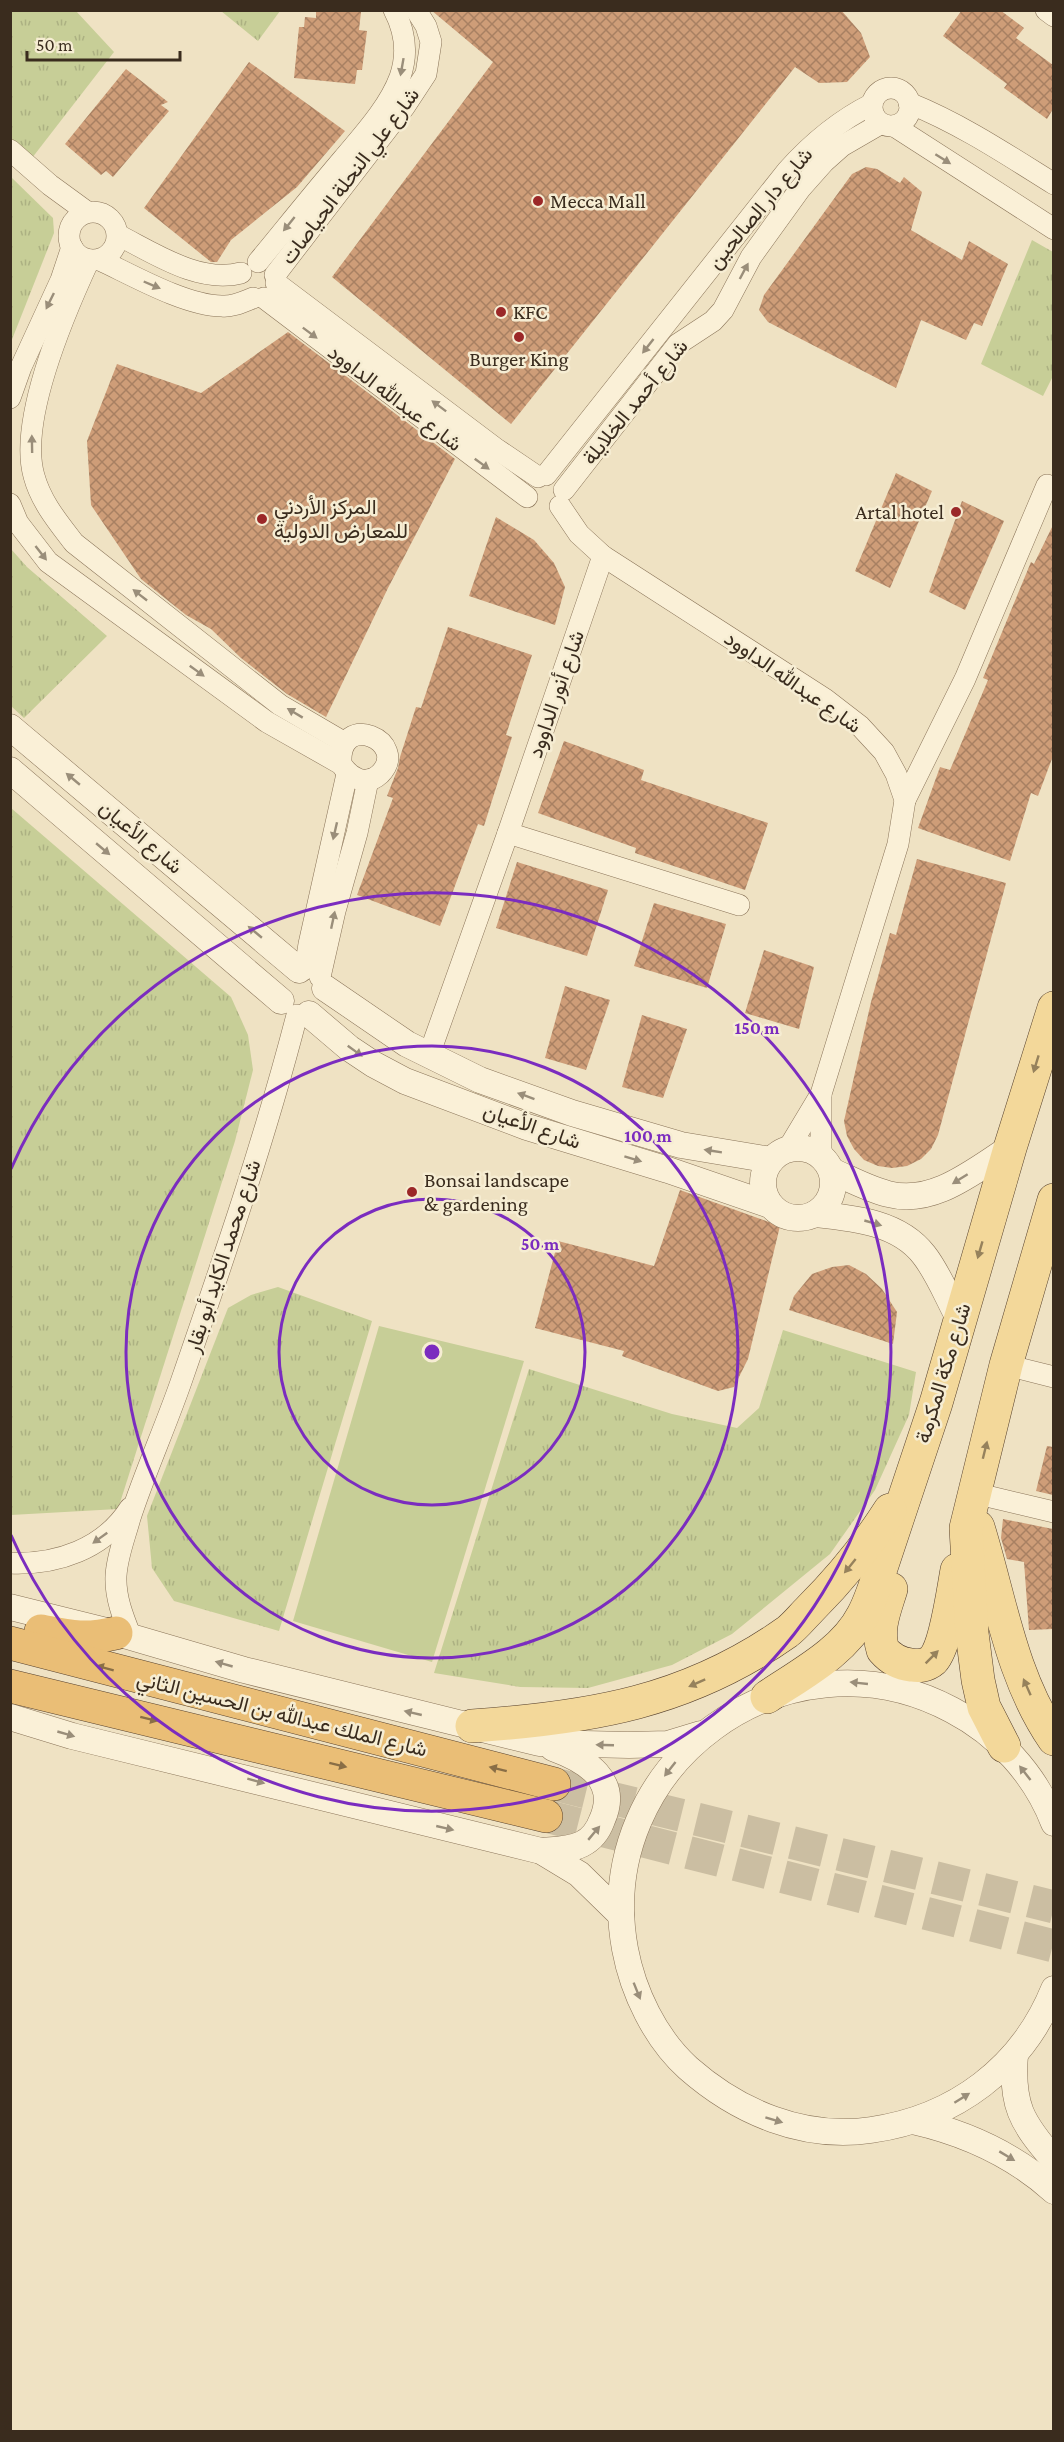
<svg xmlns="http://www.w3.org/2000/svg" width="1064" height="2442" viewBox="0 0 1064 2442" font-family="'Crimson Pro',Vazirmatn,serif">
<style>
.grass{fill:url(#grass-tufts)}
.pitch{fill:#c7ce97}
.building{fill:url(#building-cross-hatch)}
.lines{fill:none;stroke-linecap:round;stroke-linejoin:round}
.trunk-tunnel{stroke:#cbbea2;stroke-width:33;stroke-dasharray:33 16;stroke-linecap:butt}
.minor-casing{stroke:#8a7459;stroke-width:22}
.tertiary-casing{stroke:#8a7459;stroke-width:27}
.primary-casing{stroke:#58422e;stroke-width:34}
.trunk-casing{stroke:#58422e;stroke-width:34}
.minor{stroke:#faf0d7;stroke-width:21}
.tertiary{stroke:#faf0d7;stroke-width:26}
.primary{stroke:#f3d89a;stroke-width:33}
.trunk{stroke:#eabe76;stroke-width:33}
.oneway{fill:#9a8e7a}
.oneway2{fill:#96825c}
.oneway3{fill:#896e46}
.ring{fill:none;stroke:#7b2cbf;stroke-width:3}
.poi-dot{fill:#9b2828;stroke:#f6edd3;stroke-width:2}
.labels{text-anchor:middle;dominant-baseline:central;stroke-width:5;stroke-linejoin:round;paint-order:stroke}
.street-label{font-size:21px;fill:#3a2c1e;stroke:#f6edd3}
.poi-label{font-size:21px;fill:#3a2c1e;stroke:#f6edd3;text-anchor:start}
.centre{fill:#7b2cbf;stroke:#f6edd3;stroke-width:3}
.ring-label{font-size:18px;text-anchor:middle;font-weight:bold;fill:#7b2cbf;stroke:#f6edd3;stroke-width:5;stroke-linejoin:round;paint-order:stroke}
</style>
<defs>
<pattern id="grass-tufts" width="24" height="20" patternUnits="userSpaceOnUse" patternTransform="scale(1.5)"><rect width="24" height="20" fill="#c7ce97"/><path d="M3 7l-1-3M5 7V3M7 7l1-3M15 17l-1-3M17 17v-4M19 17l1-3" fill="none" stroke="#acb182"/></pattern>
<pattern id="building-cross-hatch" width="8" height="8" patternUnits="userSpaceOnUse" patternTransform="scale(1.5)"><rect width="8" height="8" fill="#ce9d78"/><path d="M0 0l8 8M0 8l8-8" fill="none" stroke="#a88062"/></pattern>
</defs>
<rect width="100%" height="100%" fill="#efe2c3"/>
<g class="grass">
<polygon points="10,11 76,11 114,52 32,158 11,138"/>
<polygon points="221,11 280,11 258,41"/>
<polygon points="11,177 53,218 54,233 11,342"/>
<polygon points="1032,240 1053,252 1053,376 1043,396 981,364"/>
<polygon points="11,549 27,567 107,636 24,718 11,706"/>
<polygon points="11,808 231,997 248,1035 253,1070 235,1141 118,1509 11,1515"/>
<polygon points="278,1287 372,1321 279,1631 174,1601 152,1568 147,1516 228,1308 251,1295"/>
<polygon points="783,1330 916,1372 909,1415 875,1490 830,1554 732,1634 672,1665 588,1688 520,1687 434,1673 529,1369 672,1414 737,1428 759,1408"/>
</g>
<polygon class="pitch" points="379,1326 524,1361 432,1662 293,1621"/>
<g class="building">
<polygon points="316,10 361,12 359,30 367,31 362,70 357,70 355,84 294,78 299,27 304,27 305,17 316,18"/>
<polygon points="431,10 841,10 861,33 870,57 847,82 819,83 795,67 511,424 332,277 493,62"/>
<polygon points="962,10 1000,10 1024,28 1016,38 1053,65 1053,109 1047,119 1004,88 1007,84 943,36"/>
<polygon points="249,62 345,131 297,187 231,240 217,262 211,262 144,208"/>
<polygon points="126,69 168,102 161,105 169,111 113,177 106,171 101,175 65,144"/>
<polygon points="866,167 877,169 900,183 904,177 922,192 911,230 962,260 969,241 1008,264 982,326 974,323 966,340 921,320 896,388 768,322 759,310 764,295 852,174"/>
<polygon points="288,332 455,459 388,588 326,717 287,694 241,658 211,629 186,615 141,579 91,505 87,441 117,364 201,393"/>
<polygon points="896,473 932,491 890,588 855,571"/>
<polygon points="962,501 1004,521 965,610 929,592"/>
<polygon points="496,517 534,540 554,563 565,587 555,625 469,596"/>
<polygon points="1053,525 1053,756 1038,796 1031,793 1010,861 918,828 940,767 950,770 988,680 983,678 1031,562 1034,564"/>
<polygon points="448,627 532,655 506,735 512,737 484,826 478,824 440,926 357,895 393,798 387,796 398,768 400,757 416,707 421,708"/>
<polygon points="564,741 644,770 641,780 768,823 745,890 635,853 636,848 538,813"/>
<polygon points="917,859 1006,883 938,1135 931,1149 921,1159 907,1166 892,1168 878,1166 864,1160 854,1149 847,1136 844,1121 871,1002 890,933 896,935"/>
<polygon points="517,862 608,890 587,956 496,928"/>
<polygon points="654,903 726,924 707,988 634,966"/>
<polygon points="764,950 814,967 799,1029 745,1013"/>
<polygon points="565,986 610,1000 586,1070 545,1058"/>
<polygon points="642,1015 687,1029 663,1098 622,1087"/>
<polygon points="680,1190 780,1226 748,1359 734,1387 718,1391 622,1356 624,1351 535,1328 558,1241 654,1266"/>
<polygon points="849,1265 866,1274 882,1289 897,1312 893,1344 789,1310 794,1296 812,1274 832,1267"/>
<polygon points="1047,1446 1053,1447 1053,1495 1036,1491"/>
<polygon points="1003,1519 1053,1529 1053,1629 1029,1630 1024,1562 1007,1559 1001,1538"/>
</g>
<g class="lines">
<g class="trunk-tunnel">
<polyline points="554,1784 1054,1907"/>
<polyline points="546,1816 1054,1946"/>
</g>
<g class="minor-casing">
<g id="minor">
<polyline points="1046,10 1054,16"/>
<circle cx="891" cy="107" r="19"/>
<path d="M909,103C961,124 1006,154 1054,184"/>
<polyline points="894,126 1054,229"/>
<polyline points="10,150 50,185 87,212"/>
<circle cx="93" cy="236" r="24"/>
<path d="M118,235C154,253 199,284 241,273"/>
<path d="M89,260C65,312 18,420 34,476C41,502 58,522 74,543L280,705L345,743"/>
<path d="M100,260C132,275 186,306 222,306C233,307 243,302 253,298"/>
<path d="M258,262C286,228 314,193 343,159C363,135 389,107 400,77C408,54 405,31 394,10"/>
<polyline points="275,275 405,106 426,74 431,42 426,26 416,10"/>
<polyline points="276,283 495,448 538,477"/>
<polyline points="264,298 527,497"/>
<polyline points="10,398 21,367 61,280 72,247"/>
<path d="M546,475L787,171C812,143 838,121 872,104"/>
<polyline points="564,490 678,344 713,321 723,310 751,257 800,189 824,162 842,146 880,124"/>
<path d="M10,504L18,523L48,562L267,722L341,764C350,778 366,787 380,774C411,742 338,709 341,764"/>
<polyline points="560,506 579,534 603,556 825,699 860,726 884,752 896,774 905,800 898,844 821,1094 788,1149"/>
<polyline points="905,800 965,679 1047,485"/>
<polyline points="508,833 739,905"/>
<polyline points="305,969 309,944 347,774"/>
<polyline points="320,977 335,911 357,833 368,780"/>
<polyline points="429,1055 508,833 603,556"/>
<polyline points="821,1096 821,1156"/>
<polyline points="1006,1365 1054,1377"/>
<polyline points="974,1493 1054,1512"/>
<path d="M10,1563C57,1565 104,1549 130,1508"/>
<path d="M131,1637C123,1617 115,1597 116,1576C117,1556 125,1537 130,1518C145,1472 165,1428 181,1382C223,1261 265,1139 297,1015"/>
</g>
</g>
<g class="tertiary-casing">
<g id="tertiary">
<polyline points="10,727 299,970"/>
<polyline points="10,770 281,1001"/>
<polyline points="325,988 407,1044 480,1080 572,1113 681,1145 771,1160"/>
<polyline points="309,1014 349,1048 373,1064 405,1081 527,1127 668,1170 770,1205"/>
<circle cx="798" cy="1183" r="35"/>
<path d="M832,1171C850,1179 868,1189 888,1194C933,1206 974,1171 1010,1148"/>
<path d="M815,1214C853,1218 899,1222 924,1255C939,1274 948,1299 960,1320"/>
<polyline points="10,1607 131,1637 244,1670 539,1743 629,1745 668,1744 701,1734"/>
<polyline points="10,1717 72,1736 541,1851 579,1874 621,1915"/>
<path d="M1054,1823C1035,1774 998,1734 952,1710C787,1622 591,1764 625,1949C633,1992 655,2038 688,2068C738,2112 803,2140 871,2130C955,2118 1022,2068 1054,1989"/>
<path d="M541,1851C554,1850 570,1850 582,1844C592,1839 598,1831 602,1820C620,1780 586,1760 553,1748"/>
<path d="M1015,2054C1011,2105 1021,2122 1054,2160"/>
<path d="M913,2121C966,2133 1013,2154 1054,2191"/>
</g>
</g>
<g class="primary-casing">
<g id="primary">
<path d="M978,1527C1000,1598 1011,1677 1054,1739"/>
<path d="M891,1589C885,1609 876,1629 883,1650C890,1658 900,1664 911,1665C919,1666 926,1666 933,1660C946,1646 953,1591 957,1570"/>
<path d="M767,1697C801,1674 844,1652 863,1615C868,1606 871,1597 874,1589L936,1403L1010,1148L1054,1008"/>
<path d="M472,1726C590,1718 688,1702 787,1632C795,1626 802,1617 810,1609C840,1579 867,1546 890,1510"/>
<polyline points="1004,1746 984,1707 978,1680 972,1633 966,1528 1006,1365 1054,1200"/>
</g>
</g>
<g class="trunk-casing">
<g id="trunk">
<path d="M41,1631C72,1637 85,1640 116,1633"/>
<polyline points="10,1643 554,1784"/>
<polyline points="10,1686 546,1816"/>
</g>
</g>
<use href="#minor" class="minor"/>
<use href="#tertiary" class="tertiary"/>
<use href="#primary" class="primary"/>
<use href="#trunk" class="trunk"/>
</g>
<defs><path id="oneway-solid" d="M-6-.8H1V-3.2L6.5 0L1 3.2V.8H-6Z" transform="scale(1.5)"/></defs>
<g class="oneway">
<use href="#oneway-solid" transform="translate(402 67) rotate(100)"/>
<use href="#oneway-solid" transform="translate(943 159) rotate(32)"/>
<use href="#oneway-solid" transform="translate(289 224) rotate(129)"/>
<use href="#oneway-solid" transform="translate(744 271) rotate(-62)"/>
<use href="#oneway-solid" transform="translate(152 285) rotate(23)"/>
<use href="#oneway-solid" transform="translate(50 301) rotate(116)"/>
<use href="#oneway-solid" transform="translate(310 333) rotate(37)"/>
<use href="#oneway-solid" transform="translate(648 346) rotate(128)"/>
<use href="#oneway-solid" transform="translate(439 406) rotate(-143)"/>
<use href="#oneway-solid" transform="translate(32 444) rotate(-91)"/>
<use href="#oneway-solid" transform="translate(482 464) rotate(36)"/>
<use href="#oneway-solid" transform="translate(41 553) rotate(52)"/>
<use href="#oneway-solid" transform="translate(140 595) rotate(-142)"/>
<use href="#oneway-solid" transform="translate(197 671) rotate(36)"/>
<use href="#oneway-solid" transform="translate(295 713) rotate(-149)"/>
<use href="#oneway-solid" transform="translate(73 779) rotate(-140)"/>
<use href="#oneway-solid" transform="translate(335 831) rotate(103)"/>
<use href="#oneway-solid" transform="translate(103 849) rotate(40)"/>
<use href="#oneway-solid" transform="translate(333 920) rotate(-78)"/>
<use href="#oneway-solid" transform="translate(255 932) rotate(-140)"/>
<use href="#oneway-solid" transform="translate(355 1051) rotate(36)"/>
<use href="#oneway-solid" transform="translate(526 1096) rotate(-160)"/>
<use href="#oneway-solid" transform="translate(713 1151) rotate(-171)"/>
<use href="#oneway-solid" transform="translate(633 1159) rotate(17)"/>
<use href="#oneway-solid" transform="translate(960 1179) rotate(148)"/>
<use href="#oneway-solid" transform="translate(873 1223) rotate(16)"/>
<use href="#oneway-solid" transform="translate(100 1538) rotate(144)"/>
<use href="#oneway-solid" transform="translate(224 1664) rotate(-164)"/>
<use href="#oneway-solid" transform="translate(859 1683) rotate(-174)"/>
<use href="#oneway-solid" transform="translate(413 1713) rotate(-167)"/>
<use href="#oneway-solid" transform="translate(66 1734) rotate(16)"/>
<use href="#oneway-solid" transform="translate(605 1745) rotate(-178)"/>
<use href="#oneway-solid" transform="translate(670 1769) rotate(128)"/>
<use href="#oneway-solid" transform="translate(1025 1773) rotate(-128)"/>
<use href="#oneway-solid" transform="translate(256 1781) rotate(15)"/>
<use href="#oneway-solid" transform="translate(445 1828) rotate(13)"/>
<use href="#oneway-solid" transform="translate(594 1833) rotate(-50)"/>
<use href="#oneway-solid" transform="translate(637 1991) rotate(68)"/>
<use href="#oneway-solid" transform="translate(962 2098) rotate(-32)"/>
<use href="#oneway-solid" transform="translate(774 2120) rotate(17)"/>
<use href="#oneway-solid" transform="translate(1007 2156) rotate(31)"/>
</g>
<g class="oneway2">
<use href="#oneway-solid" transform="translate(1036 1064) rotate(107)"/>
<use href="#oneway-solid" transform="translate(980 1250) rotate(106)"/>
<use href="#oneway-solid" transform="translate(985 1450) rotate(-76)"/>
<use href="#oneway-solid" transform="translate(850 1566) rotate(129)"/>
<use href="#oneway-solid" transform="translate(932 1657) rotate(-45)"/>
<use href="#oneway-solid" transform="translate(697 1683) rotate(156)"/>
<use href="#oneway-solid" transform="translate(1027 1687) rotate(-114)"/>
</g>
<g class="oneway3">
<use href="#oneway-solid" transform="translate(105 1668) rotate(-165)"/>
<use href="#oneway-solid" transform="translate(149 1719) rotate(14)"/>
<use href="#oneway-solid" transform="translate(338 1765) rotate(14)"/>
<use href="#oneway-solid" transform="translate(498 1769) rotate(-166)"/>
</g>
<g class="ring">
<circle cx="432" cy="1352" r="153"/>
<circle cx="432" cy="1352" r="306"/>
<path d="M11 1169A459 459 0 1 1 11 1535"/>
</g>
<g class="poi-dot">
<circle cx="538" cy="201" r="6"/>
<circle cx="501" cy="312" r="6"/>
<circle cx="519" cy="337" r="6"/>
<circle cx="956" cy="512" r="6"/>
<circle cx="262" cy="519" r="6"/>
<circle cx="412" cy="1192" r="6"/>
</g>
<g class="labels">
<g class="street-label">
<text transform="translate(350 176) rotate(-53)">شارع علي النحلة الحياصات</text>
<text transform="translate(760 208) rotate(-50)">شارع دار الصالحين</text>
<text transform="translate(395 398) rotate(37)">شارع عبدالله الداوود</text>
<text transform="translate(635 402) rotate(-51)">شارع أحمد الخلايلة</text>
<text transform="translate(793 682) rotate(35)">شارع عبدالله الداوود</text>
<text transform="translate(556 694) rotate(-71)">شارع أنور الداوود</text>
<text transform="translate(141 837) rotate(40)">شارع الأعيان</text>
<text transform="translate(532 1126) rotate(19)">شارع الأعيان</text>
<text transform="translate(223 1256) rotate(-72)">شارع محمد الكايد أبو بقار</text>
<text transform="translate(943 1373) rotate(-73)">شارع مكة المكرمة</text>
<text transform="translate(282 1714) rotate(14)">شارع الملك عبدالله بن الحسين الثاني</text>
</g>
<g class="poi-label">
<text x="550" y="201">Mecca Mall</text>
<text x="513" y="312">KFC</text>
<text x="519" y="359" text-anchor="middle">Burger King</text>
<text x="274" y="507">المركز الأردني<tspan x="274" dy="24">للمعارض الدولية</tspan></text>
<text x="944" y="512" text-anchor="end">Artal hotel</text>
<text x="424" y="1180">Bonsai landscape<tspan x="424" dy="24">&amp; gardening</tspan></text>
</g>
</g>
<circle cx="432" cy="1352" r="9" class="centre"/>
<g class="ring-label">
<text x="757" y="1034">150 m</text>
<text x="648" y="1142">100 m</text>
<text x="540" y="1250">50 m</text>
</g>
<rect width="1064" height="2442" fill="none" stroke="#3a2c1e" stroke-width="24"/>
<path d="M27 51v9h153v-9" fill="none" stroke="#3a2c1e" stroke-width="3"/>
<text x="36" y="51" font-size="18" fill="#3a2c1e" stroke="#f6edd3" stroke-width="4.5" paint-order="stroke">50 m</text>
</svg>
